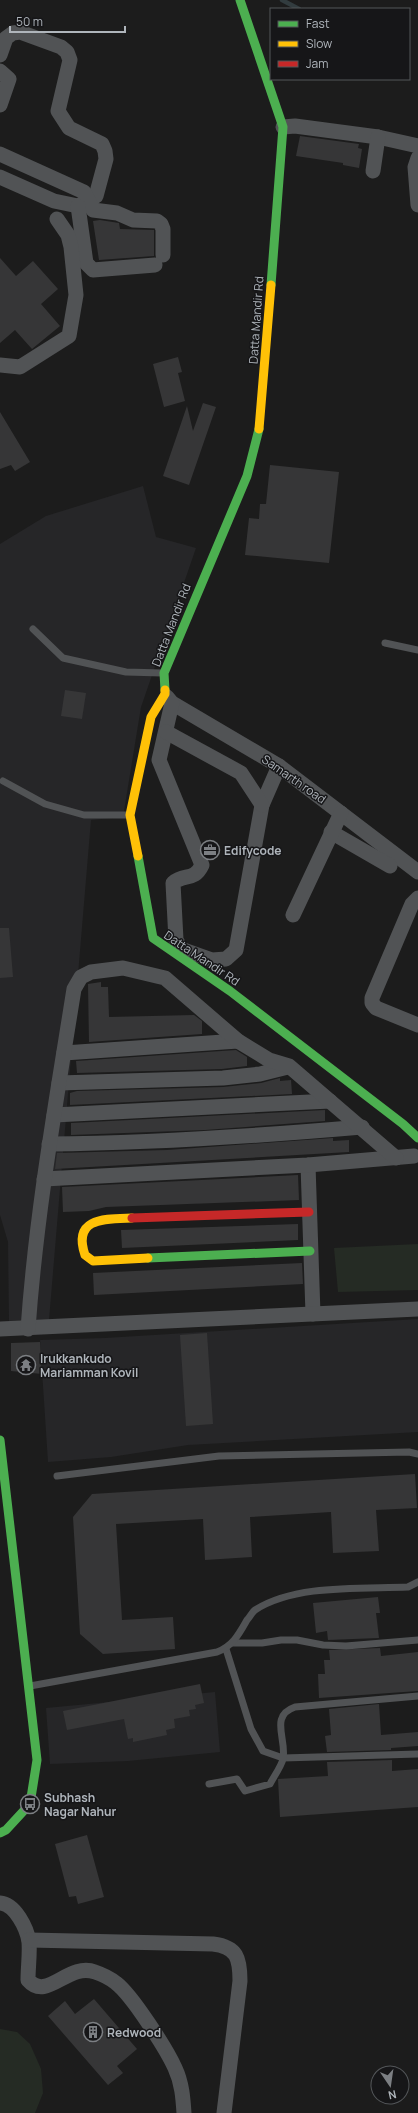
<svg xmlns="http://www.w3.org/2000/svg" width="418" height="2113" viewBox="0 0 418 2113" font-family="Manrope,sans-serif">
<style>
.built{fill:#262628}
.green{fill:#252b24}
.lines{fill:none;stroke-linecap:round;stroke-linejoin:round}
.stream{stroke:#323c3f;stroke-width:4.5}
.building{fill:#363637}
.lane{stroke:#515355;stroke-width:7}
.street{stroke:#515355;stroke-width:15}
.fast{stroke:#4caf50;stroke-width:9}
.slow{stroke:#ffc107;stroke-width:9}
.jam{stroke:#c62828;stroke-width:9}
.labels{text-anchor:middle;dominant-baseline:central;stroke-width:3;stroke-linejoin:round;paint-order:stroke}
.street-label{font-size:12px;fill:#afb5bb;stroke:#161618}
.poi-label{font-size:12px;font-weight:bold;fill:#afb5bb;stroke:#161618;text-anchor:start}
</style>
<rect width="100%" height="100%" fill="#1c1c1c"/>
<g class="built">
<polygon points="143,486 156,537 196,548 141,707 123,817 91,820 49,1320 9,1321 8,1242 0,1215 0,544 46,516"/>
<polygon points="418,1319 418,1432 188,1445 111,1457 48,1462 40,1340 105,1338"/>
<polygon points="215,1692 220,1752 128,1761 50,1764 46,1708"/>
</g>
<g class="green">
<polygon points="418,1244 418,1290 338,1292 334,1248"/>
<polygon points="0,2029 17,2032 30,2044 41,2069 43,2093 35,2113 0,2113"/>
</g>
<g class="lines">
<polyline class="stream" points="282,0 299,9"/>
</g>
<g class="building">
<polygon points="300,136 359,144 358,148 362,149 359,168 343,165 343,163 296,156"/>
<polygon points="100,220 119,223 120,229 154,230 154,256 99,260 93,221"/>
<polygon points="0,258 16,276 33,261 58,289 41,304 60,326 32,349 15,330 0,343"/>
<polygon points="178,357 182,372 178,373 185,401 164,407 153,364"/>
<polygon points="203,403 216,407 189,485 163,476 187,406 193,431"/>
<polygon points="0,412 30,462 15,471 11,465 0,469"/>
<polygon points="270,465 339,472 329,563 245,555 249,518 259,519 260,504 266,504"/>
<polygon points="65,690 86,693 82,719 61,716"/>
<polygon points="0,928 9,928 13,977 0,978"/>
<polygon points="101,982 101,987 108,987 109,1017 194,1015 202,1021 202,1034 89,1042 88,984"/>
<polygon points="236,1050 247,1057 247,1066 222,1069 77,1073 76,1061"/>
<polygon points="280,1078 280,1081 291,1080 292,1094 70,1105 70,1093 77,1091 223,1087 261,1083"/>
<polygon points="325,1110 325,1121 205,1130 71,1135 71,1123"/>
<polygon points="333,1138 333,1141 349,1140 349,1152 55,1169 57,1153 167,1150"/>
<polygon points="298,1175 299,1200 106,1207 89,1211 63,1212 62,1187"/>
<polygon points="298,1224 298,1240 122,1248 121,1230"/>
<polygon points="302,1263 303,1284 94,1295 93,1273"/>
<polygon points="207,1333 213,1424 186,1426 180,1335"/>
<polygon points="40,1342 42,1374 11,1371 11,1343"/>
<polygon points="415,1474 417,1508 376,1510 379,1551 333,1553 331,1512 250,1517 252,1557 205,1560 203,1519 116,1524 122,1620 173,1617 175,1649 103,1654 80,1634 73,1517 92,1494"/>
<polygon points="378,1597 380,1613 376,1613 379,1638 328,1640 327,1631 316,1633 313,1603"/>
<polygon points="380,1648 381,1656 418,1652 418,1691 319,1698 318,1674 325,1674 324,1660 330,1660 329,1650"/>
<polygon points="200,1684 204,1703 195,1705 196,1709 189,1710 190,1716 174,1719 175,1728 166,1730 167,1735 133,1742 133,1738 128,1739 124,1719 67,1730 63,1711"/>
<polygon points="379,1704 381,1735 418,1732 418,1746 391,1748 391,1750 327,1752 325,1736 331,1735 329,1709"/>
<polygon points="392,1760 392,1771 418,1769 418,1807 280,1817 278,1779 328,1776 327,1762"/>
<polygon points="87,1835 104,1897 78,1904 76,1896 69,1897 55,1844"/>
<polygon points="94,1999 137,2049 117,2066 123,2073 108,2085 48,2016 65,2001 75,2014"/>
</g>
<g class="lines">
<g class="lane">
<polyline points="33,629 63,658 126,672 162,673"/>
<polyline points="385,643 418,650"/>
<polyline points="3,781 45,804 84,815 128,815"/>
<polyline points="57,1476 219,1456 409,1452 418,1454"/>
<polyline points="233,1643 262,1643 281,1640 297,1640 323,1645 346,1646 418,1640"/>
<polyline points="226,1649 251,1729 263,1751 283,1758 418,1754"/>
<path d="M30,1686L217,1652C233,1646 239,1634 247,1620C250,1617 252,1612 255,1610C295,1584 361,1589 408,1587L418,1582"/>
<path d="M209,1784L237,1779L245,1791L270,1784C274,1776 281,1767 283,1759C287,1739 269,1716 295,1707L418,1696"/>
</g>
<g class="street">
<polyline points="0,55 6,38 13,33 20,32 61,47 67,52 70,60 58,111 69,128 102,144 105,151 106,159 96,196 78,206 54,201 0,177"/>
<polyline points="0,71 9,79 0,105"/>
<polyline points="283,127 295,126 378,137 418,146"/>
<polyline points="0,154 84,192 93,210 117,213 133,220 157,221 161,224 163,229 163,255"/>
<polyline points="418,158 415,167 418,205"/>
<polyline points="373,171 378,137"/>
<polyline points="78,206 86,263 93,270 155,265"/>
<polyline points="0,365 20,367 69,336 76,295 71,247 68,235 57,219"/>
<polyline points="167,697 172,703 279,766 418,872"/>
<path d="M172,703L159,760L202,865C194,882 184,873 173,883L176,940L181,949L212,960L226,959L236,950L262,805L279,766"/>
<polyline points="166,732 241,773 262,805"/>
<polyline points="331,832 390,866"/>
<polyline points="418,898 412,904 372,998 372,1003 376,1008 418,1025"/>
<polyline points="293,915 341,813"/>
<polyline points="64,1053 238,1041"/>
<polyline points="59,1083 223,1078 260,1074 288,1067"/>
<polyline points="54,1115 330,1101"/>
<path d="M49,1144C153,1143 258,1136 362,1127"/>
<polyline points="308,1165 313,1314"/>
<polyline points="44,1179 308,1165 414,1156"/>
<polyline points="0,1329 418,1309"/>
<path d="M28,1329C36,1215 56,1102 74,989L81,977L91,972L123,968L165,978L238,1041L269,1060L289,1066L396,1158"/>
<path d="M0,1903C15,1904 27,1928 29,1942C30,1954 28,1967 28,1980C47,2002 68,1962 95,1972C101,1974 111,1979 116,1983C132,1995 167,2050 175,2068C182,2083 183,2098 184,2113"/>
<path d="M29,1940L213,1944C237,1947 240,1958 240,1981L224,2113"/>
</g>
<g class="fast">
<polyline points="240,0 283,127 271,285"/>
<polyline points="165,690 164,673 247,476 259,429"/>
<polyline points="138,856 153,938 230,991 403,1124 418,1138"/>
<polyline points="148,1258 310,1251"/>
<polyline points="0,1440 37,1760 30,1804 6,1830 0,1833"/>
</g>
<g class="slow">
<polyline points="259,429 271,285"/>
<polyline points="138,856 130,815 151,717 165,694 165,690"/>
<path d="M132,1218C106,1219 72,1217 85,1255L93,1261L148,1258"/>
</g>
<polyline class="jam" points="132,1218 309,1212"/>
</g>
<defs>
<g id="office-ring" transform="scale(1)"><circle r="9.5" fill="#161618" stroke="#7c7f83" stroke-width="1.5"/><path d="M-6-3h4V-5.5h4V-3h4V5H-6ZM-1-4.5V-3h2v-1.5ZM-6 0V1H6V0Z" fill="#7c7f83"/></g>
<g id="temple-ring" transform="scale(1)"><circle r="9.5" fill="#161618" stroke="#7c7f83" stroke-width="1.5"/><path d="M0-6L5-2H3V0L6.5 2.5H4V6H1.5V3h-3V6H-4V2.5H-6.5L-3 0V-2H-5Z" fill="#7c7f83"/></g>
<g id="bus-ring" transform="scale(1)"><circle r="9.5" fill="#161618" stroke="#7c7f83" stroke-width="1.5"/><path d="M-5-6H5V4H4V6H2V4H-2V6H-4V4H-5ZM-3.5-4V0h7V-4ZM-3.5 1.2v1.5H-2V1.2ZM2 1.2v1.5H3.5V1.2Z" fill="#7c7f83"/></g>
<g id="building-ring" transform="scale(1)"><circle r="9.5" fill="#161618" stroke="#7c7f83" stroke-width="1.5"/><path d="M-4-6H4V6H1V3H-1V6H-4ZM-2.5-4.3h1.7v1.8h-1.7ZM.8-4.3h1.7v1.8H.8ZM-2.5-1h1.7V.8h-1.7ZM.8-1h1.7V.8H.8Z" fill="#7c7f83"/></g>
</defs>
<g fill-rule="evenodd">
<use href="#office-ring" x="210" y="850"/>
<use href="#temple-ring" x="26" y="1365"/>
<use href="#bus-ring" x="30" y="1804"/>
<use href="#building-ring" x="93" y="2032"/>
</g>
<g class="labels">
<g class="street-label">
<text transform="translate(256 320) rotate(-86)">Datta Mandir Rd</text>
<text transform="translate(171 625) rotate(-69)">Datta Mandir Rd</text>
<text transform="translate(294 779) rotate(35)">Samarth road</text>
<text transform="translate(202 958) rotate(34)">Datta Mandir Rd</text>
</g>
<g class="poi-label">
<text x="224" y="850">Edifycode</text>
<text x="40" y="1358">Irukkankudo<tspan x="40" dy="14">Mariamman Kovil</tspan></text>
<text x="44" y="1797">Subhash<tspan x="44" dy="14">Nagar Nahur</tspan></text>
<text x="107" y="2032">Redwood</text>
</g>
</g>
<rect x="270" y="8" width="140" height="72" fill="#161618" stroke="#535659"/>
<rect x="278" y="21" width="20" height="6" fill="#4caf50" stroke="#535659"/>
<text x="306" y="28" font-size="12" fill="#afb5bb">Fast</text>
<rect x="278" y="41" width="20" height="6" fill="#ffc107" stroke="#535659"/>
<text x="306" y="48" font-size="12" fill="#afb5bb">Slow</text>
<rect x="278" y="61" width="20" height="6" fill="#c62828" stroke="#535659"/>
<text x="306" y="68" font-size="12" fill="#afb5bb">Jam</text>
<g transform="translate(390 2085) rotate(167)"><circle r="19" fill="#161618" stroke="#535659"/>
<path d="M0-3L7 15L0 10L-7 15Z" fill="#7c7f83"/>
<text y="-6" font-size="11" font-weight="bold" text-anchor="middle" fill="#afb5bb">N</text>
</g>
<path d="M10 26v6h115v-6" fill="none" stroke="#afb5bb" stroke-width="2"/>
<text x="16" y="26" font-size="12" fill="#afb5bb" stroke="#161618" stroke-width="3" paint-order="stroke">50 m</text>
</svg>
